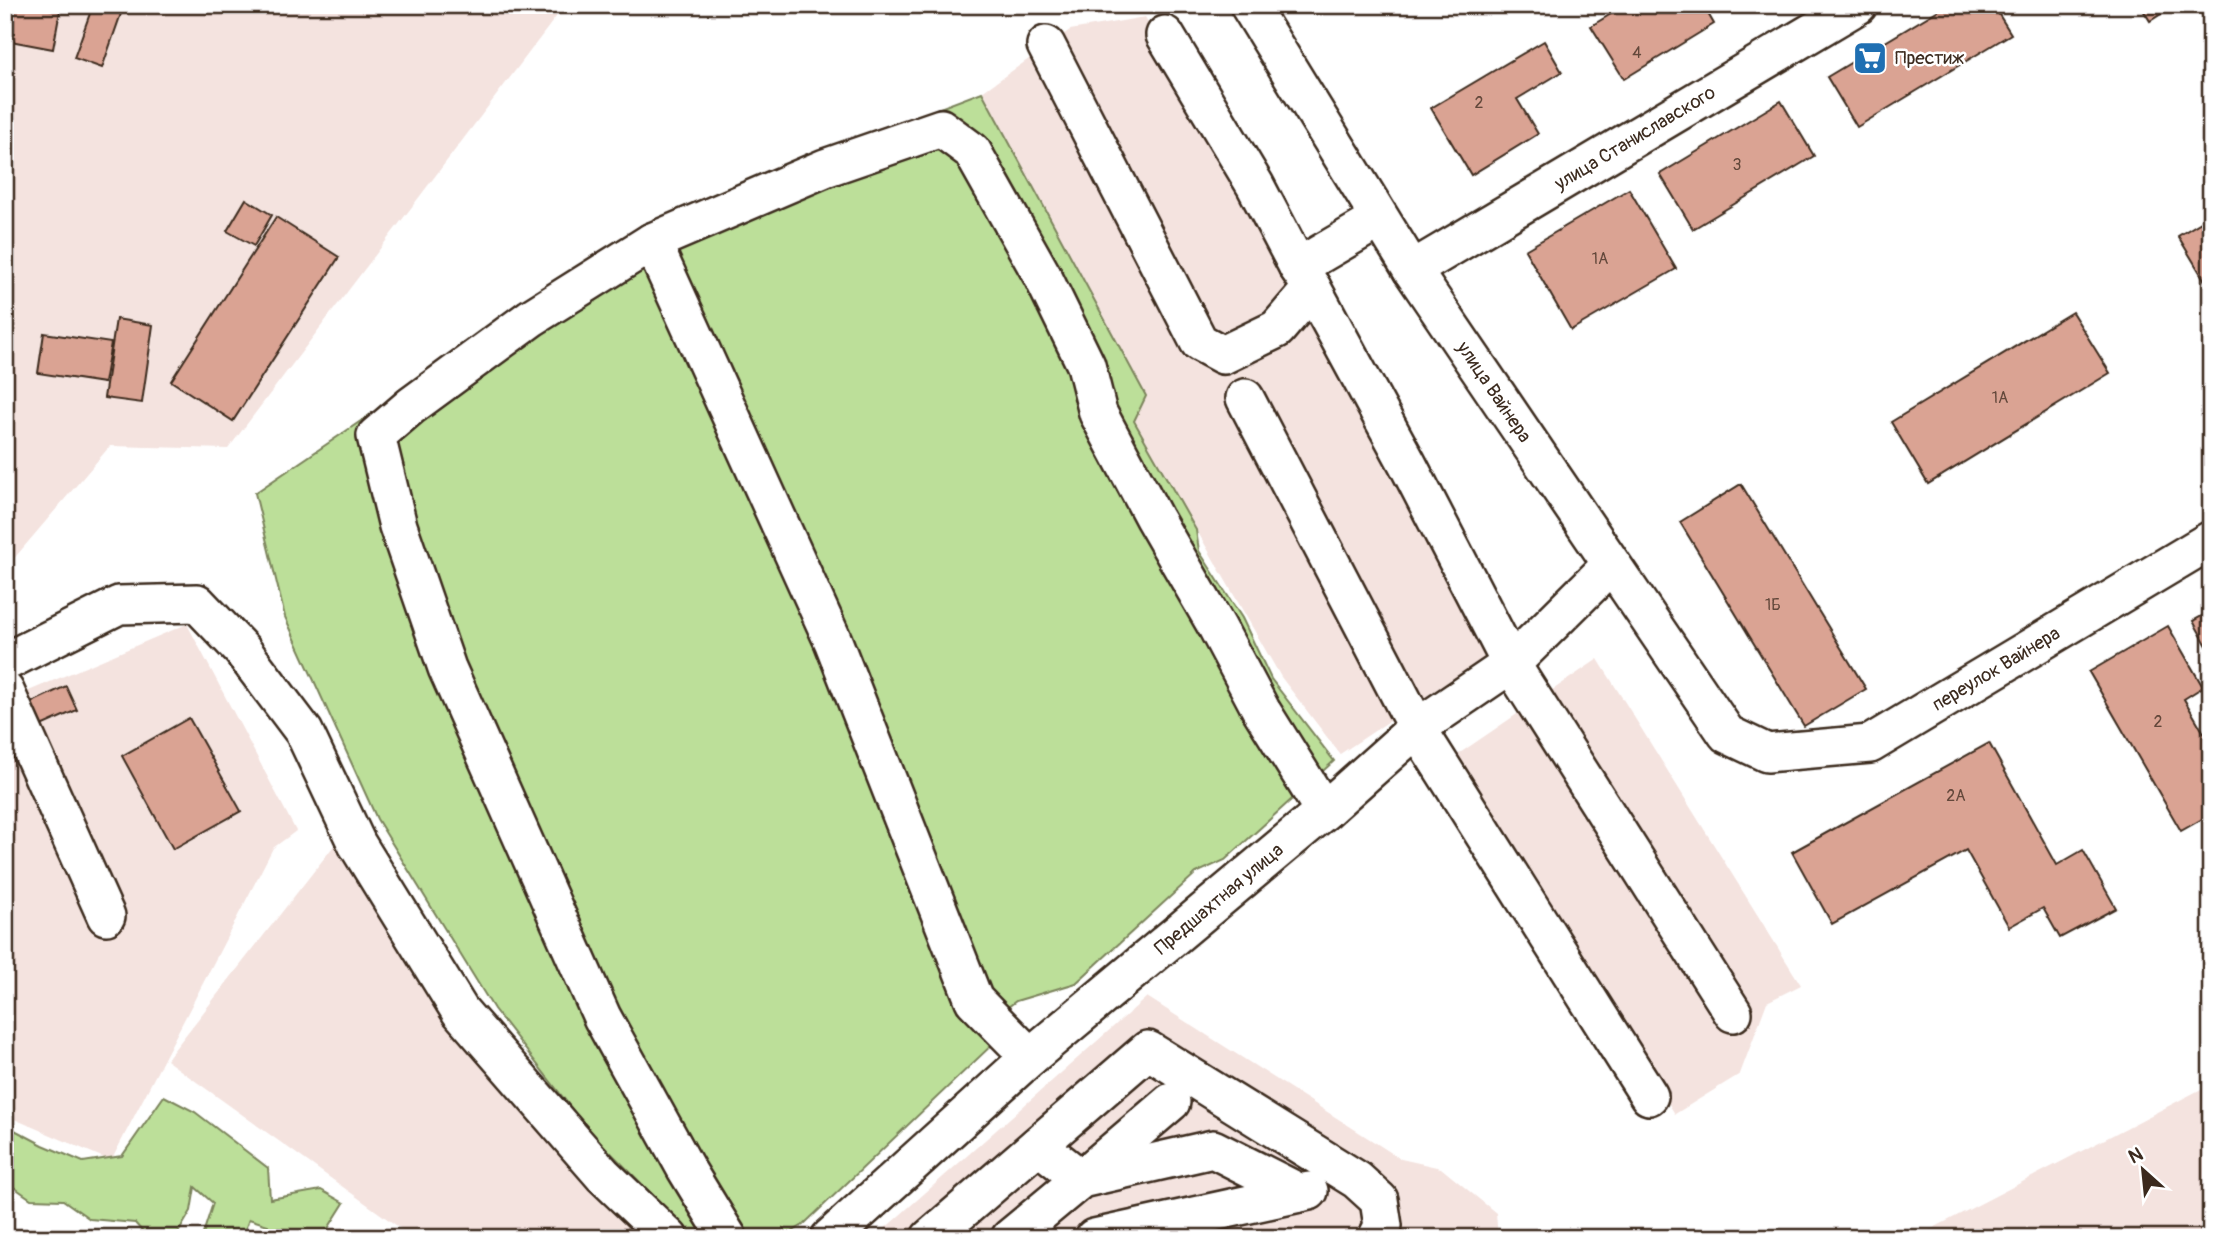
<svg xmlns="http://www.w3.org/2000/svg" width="2216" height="1243" viewBox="0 0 2216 1243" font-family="Pangolin,sans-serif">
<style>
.built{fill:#f4e3df}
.green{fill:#bcdf99;stroke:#7c845c;stroke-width:2}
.building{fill:#daa393;stroke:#3b2a1e;stroke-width:2}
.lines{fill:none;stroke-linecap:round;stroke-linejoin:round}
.minor-casing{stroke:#3b2a1e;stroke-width:42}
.minor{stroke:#fff;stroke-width:37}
.labels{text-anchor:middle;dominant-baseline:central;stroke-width:5;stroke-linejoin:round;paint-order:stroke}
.number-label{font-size:16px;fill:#63483b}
.poi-label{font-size:19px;fill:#3b2a1e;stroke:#fff;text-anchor:start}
.street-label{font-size:19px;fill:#3b2a1e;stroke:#fff}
</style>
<rect width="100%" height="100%" fill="#fff"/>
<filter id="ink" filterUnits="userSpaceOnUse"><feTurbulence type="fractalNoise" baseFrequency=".0143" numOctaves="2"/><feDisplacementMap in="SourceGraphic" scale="14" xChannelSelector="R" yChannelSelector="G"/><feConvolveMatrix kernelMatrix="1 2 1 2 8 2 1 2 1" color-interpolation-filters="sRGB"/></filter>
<g filter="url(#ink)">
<g class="built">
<polygon points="5,5 565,5 228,449 110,446 5,569"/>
<polygon points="1145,17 1321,319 1497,649 1340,754 1281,677 1134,421 1146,396 982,92 1070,30"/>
<polygon points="187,624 296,831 273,848 111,1161 5,1115 5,701"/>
<polygon points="1598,659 1801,985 1767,1002 1740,1074 1675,1114 1454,757"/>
<polygon points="336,843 368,872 663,1238 414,1238 166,1060"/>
<polygon points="1147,997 1401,1159 1441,1168 1496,1213 1498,1238 874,1238"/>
<polygon points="2211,1084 2211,1238 1914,1238"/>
</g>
<g class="green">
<polygon points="982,92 1146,396 1134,421 1196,530 1199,551 1242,618 1271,679 1334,761 1225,860 1196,873 1076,983 1016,1001 991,1020 994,1043 803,1225 782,1238 696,1238 590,1132 494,1009 377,819 285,617 255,493 630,238 742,183"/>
<polygon points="164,1096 195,1112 268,1168 270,1199 321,1190 344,1203 322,1238 271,1238 268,1225 249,1219 242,1238 205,1238 203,1234 213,1203 195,1187 191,1211 175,1238 148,1238 135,1223 90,1219 63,1200 31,1199 5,1181 5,1125 43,1145 83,1162 122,1156"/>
</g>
<g class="building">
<polygon points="5,5 25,5 60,11 53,49 5,40"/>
<polygon points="93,5 124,5 102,68 74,58"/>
<polygon points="1626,5 1703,5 1714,24 1624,79 1591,26"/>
<polygon points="1947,5 1993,5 2011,34 1857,127 1827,77"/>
<polygon points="2140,5 2175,5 2150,21"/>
<polygon points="1544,41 1562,72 1517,99 1538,134 1471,175 1431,108"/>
<polygon points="1781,101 1814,156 1693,229 1660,174"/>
<polygon points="1629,189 1676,269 1571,330 1525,250"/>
<polygon points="246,199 272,215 254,246 227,231"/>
<polygon points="2211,216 2211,291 2178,236"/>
<polygon points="276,217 339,257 233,421 171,381"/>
<polygon points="2072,312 2110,373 1928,484 1891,422"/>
<polygon points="116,319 153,325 142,403 104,398"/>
<polygon points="44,333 111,343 104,383 38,373"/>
<polygon points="1741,484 1866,689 1804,726 1680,522"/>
<polygon points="2211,611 2211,653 2193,621"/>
<polygon points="2168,626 2203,687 2184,699 2211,745 2211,814 2181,831 2089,672"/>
<polygon points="66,686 77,710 41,726 30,703"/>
<polygon points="189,718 241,811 173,849 122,756"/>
<polygon points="1989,743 2057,865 2083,850 2116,908 2060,938 2043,908 2009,927 1966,850 1832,924 1792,852"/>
</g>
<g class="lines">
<g class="minor-casing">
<g id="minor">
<polyline points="1249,5 1412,270 1727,734 1767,753 1870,744 2211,540"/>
<polyline points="1165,35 1255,185 1298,267 1312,288 1407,463 1511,664 1733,1013"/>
<polyline points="1046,45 1199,342 1223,355 1277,329 1312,288"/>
<polyline points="652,242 833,641 974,1000 1030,1057"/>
<polyline points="1298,267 1380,219"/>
<polyline points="1412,270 1858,5"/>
<polyline points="1245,398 1417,728 1649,1096"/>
<polyline points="5,662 119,605 197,603 242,650 304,732 357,844 460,1011 603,1175 669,1238"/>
<polyline points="5,691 106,916"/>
<polyline points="1038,1145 1081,1179 1171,1102"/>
<polyline points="728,1238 686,1169 602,1017 447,668 398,526 376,436 411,406 531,318 652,242 825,168 941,128 972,151 1043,277 1086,365 1098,413 1154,518 1217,627 1261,710 1324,811"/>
<polyline points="830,1238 1030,1057 1324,811 1417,728 1511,664 1611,565"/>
<polyline points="930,1238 1148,1050 1357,1180 1379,1200 1383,1226 1377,1238"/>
<polyline points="1010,1238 1081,1179 1213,1149 1300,1193"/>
<polyline points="1094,1238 1309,1191"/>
</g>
</g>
<use href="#minor" class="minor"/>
</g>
</g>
<defs>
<g id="supermarket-square" transform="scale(1.75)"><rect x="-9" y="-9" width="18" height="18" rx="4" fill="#1f6fb2" stroke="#fff"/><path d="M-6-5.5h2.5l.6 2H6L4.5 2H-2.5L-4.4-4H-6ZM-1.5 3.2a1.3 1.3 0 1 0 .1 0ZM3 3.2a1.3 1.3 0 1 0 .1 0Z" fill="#fff"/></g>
</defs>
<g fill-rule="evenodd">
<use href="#supermarket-square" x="1870" y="58"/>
</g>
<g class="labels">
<g class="number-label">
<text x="1637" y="53">4</text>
<text x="1479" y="103">2</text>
<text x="1737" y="165">3</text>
<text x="1600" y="259">1А</text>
<text x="2000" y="398">1А</text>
<text x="1773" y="605">1Б</text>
<text x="2158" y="722">2</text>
<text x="1956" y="796">2А</text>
</g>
<g class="poi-label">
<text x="1895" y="58">Престиж</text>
</g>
<g class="street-label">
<text transform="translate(1635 138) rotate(-31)">улица Станиславского</text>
<text transform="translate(1494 392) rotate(56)">улица Вайнера</text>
<text transform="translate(1996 669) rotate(-31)">переулок Вайнера</text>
<text transform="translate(1219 899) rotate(-40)">Предшахтная улица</text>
</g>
</g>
<rect width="2216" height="1243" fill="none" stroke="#fff" stroke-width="28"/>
<rect x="14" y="14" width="2188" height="1215" fill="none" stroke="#3b2a1e" stroke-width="2.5" filter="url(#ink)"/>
<g transform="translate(2143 1170) rotate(333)" stroke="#ffffff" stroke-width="5" paint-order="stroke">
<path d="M0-5L12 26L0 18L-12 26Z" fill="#3b2a1e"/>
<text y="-10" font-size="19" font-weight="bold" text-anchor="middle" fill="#3b2a1e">N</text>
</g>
</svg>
